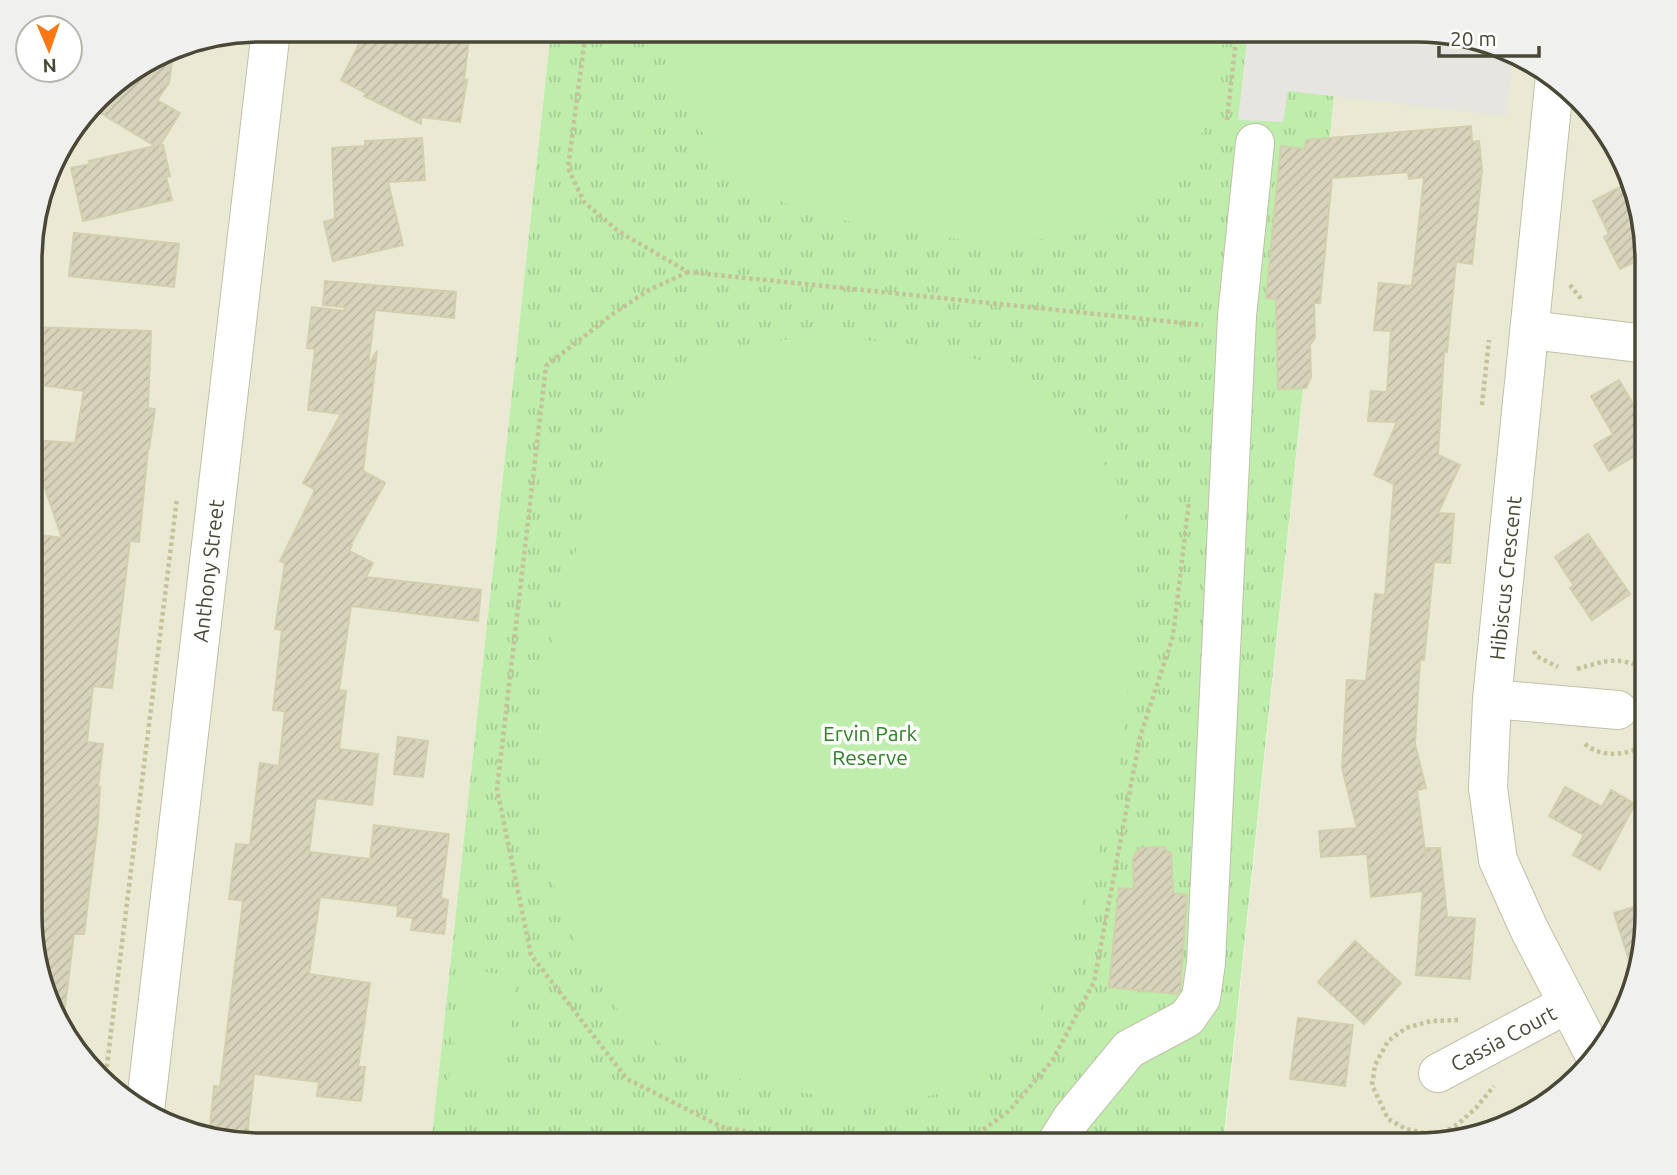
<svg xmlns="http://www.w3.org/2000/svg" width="1677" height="1175" viewBox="0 0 1677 1175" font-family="Ubuntu,sans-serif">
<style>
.residential{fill:#eae9d4}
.park{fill:url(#park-tufts)}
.pitch{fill:#beedac}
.parking{fill:#e6e5df}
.building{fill:url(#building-hatch);stroke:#d3cfae;stroke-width:2}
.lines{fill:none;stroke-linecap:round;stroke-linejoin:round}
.minor-casing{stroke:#c2c0a8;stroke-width:40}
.path{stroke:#c5c198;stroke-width:4.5;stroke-dasharray:3.5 3.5;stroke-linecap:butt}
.minor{stroke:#fff;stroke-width:38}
.labels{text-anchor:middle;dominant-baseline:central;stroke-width:7;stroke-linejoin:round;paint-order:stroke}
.street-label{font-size:21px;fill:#494735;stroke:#fff}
.park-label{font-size:21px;fill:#2c8122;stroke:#fff}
.rim{fill:none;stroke:#494735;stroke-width:3.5}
</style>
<defs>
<pattern id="park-tufts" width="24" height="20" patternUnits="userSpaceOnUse" patternTransform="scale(1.75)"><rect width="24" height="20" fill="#beedac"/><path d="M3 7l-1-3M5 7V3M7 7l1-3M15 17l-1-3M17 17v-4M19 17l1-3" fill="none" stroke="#a5cd95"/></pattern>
<pattern id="building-hatch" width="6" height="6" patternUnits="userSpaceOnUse" patternTransform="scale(1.75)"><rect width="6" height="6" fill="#d8d4bb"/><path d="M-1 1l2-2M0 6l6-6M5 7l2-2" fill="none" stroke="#bbb7a1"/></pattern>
</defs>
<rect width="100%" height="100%" fill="#f5f5e7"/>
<g class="residential">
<polygon points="260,30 551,30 431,1145 246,1145 186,1133 120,1098 61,1030 32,944 32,231 54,158 108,87 172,47"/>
<polygon points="1341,30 1431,30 1491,42 1557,77 1623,158 1647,246 1647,929 1635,989 1600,1055 1519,1121 1417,1145 1224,1145"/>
</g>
<polygon class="park" points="551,30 1341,30 1223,1145 431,1145"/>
<g class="pitch">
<polygon points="660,30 1225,30 1206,126 1179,172 1138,213 1080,235 1025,241 964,240 888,229 808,213 755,191 722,161 693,119 668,65"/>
<polygon points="817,336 918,345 1011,368 1069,418 1117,481 1139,579 1116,794 1064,958 1037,1017 995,1067 958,1089 905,1102 855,1101 767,1087 700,1067 630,1026 583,959 548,870 538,785 553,635 593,487 624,418 671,376 736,346"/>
<polygon points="463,969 517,976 503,1094 448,1087"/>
</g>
<polygon class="parking" points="1248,30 1366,30 1507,51 1514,54 1506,116 1288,91 1283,122 1238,120"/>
<g class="building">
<polygon points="366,30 470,30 464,81 467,80 460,122 421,117 421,124 364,96 366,93 341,80"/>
<polygon points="174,47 169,83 157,100 180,113 160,145 163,145 170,176 166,177 172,200 83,221 71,168 90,164 89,161 155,146 97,111 114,84"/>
<polygon points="1471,126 1472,142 1479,141 1482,170 1472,264 1456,262 1447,352 1444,352 1438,455 1460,465 1438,513 1454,514 1450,563 1434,562 1424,660 1420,660 1415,744 1426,788 1417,790 1426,858 1427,848 1440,848 1447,917 1475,919 1470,979 1416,975 1423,891 1371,897 1367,854 1321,857 1319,831 1357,828 1342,768 1347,680 1366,681 1375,594 1385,595 1394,484 1374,475 1397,422 1368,421 1371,391 1387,392 1391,331 1374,330 1379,283 1412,286 1424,177 1409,179 1408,172 1332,178 1320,303 1314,303 1315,338 1310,345 1311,377 1306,388 1278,389 1276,299 1266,298 1281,146 1305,149 1306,140"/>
<polygon points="422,138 425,180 388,182 403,245 333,261 324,222 335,219 332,148 365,146 365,141"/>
<polygon points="1630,182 1647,246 1647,256 1620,269 1604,237 1609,234 1593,201"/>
<polygon points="74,233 179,244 174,287 69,276"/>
<polygon points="325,281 456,292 454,318 375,310 368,366 377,351 363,471 385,483 351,544 352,545 349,551 373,563 366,577 481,590 478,621 351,606 339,690 346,691 339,749 378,754 372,805 316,798 309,852 370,859 374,825 449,834 441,898 448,900 444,934 411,930 413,918 397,916 398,906 320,897 309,974 370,983 358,1067 365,1067 361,1101 317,1096 319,1082 254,1074 246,1145 209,1138 214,1086 220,1087 243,901 229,899 236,844 250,845 260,763 279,766 285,711 273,710 282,630 275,629 285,563 280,561 315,490 303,483 341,414 308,410 315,349 307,348 312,307 345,311 344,307 323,305"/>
<polygon points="32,327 151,331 148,408 155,409 149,449 148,449 139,542 130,541 112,688 93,686 87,742 103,744 98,787 100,787 98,822 84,934 74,934 62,1031 32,944 36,884 32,883 32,814 34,815 40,760 32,759 32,733 36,734 42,680 32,679 32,534 62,538 40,474 32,473 32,440 75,443 84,391 32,384"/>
<polygon points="1619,380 1647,428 1647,449 1609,471 1594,445 1613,434 1591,396"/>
<polygon points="1588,534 1630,594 1592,620 1570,588 1574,586 1555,557"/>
<polygon points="398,737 428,741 423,777 394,774"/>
<polygon points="1565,787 1602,807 1611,790 1635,804 1600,870 1573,855 1584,835 1549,816"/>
<polygon points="1165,847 1166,851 1171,853 1173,893 1187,895 1180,990 1177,994 1109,987 1119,888 1134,889 1133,859 1136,852 1139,852 1139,848"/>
<polygon points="1647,903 1647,929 1636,982 1614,913"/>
<polygon points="1355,941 1401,983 1364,1024 1318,982"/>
<polygon points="1298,1018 1353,1025 1345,1086 1290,1079"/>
</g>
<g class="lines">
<g class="minor-casing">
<g id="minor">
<polyline points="1555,76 1492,699 1488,788 1498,860 1529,929 1596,1058"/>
<polyline points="1530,330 1647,344"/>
<polyline points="1492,699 1618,710"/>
<path id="s1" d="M1438,1073L1567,1004"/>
<path id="s2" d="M145,1111L271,30"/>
<polyline points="1055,1145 1072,1118 1129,1049 1187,1018 1201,998 1206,963 1237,316 1255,143"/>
</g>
</g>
<g class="path">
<polyline points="586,30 568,168 584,202 618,231 688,272 1203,325"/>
<polyline points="1227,120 1237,30"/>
<polyline points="688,272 649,290 614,313 546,366 497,789 531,955 627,1079 722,1127 821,1145 973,1137 1009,1111 1052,1061 1094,982 1140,737 1173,636 1189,501"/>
<polyline points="1570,285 1582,300"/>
<polyline points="1482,405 1489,340"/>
<polyline points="1534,651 1536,656 1558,667"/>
<path d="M1577,669C1608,660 1615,656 1647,669"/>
<path d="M1585,744C1603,759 1627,755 1647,744"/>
<polyline points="1458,1020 1431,1021 1406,1028 1388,1041 1375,1065 1372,1085 1388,1119 1406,1129 1425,1133 1444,1132 1458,1124 1476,1108 1494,1086"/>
<polyline points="105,1081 177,498"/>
</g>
<use href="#minor" class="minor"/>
</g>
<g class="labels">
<g class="street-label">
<text stroke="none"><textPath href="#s2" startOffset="544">Anthony Street</textPath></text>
<text transform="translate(1505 578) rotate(-84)">Hibiscus Crescent</text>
<text stroke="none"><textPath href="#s1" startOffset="74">Cassia Court</textPath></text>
</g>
<g class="park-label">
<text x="870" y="733">Ervin Park<tspan x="870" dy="24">Reserve</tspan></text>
</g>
</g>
<path d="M0 0H1677V1175H0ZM260 42H1417A218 218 0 0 1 1635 260V915A218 218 0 0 1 1417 1133H260A218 218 0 0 1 42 915V260A218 218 0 0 1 260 42Z" fill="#f0f0ef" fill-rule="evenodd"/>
<path class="rim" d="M260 42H1417A218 218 0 0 1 1635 260V915A218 218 0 0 1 1417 1133H260A218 218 0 0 1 42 915V260A218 218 0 0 1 260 42Z"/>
<g transform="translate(49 49) rotate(178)"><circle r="33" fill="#ffffff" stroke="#b6b5ae" stroke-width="2"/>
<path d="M0-5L12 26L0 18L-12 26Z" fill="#ff7714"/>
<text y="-10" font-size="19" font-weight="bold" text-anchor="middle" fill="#494735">N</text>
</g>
<path d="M1439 46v10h100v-10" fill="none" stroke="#494735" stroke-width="3.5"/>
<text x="1450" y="46" font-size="21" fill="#494735" stroke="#ffffff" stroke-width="5" paint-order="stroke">20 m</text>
</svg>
